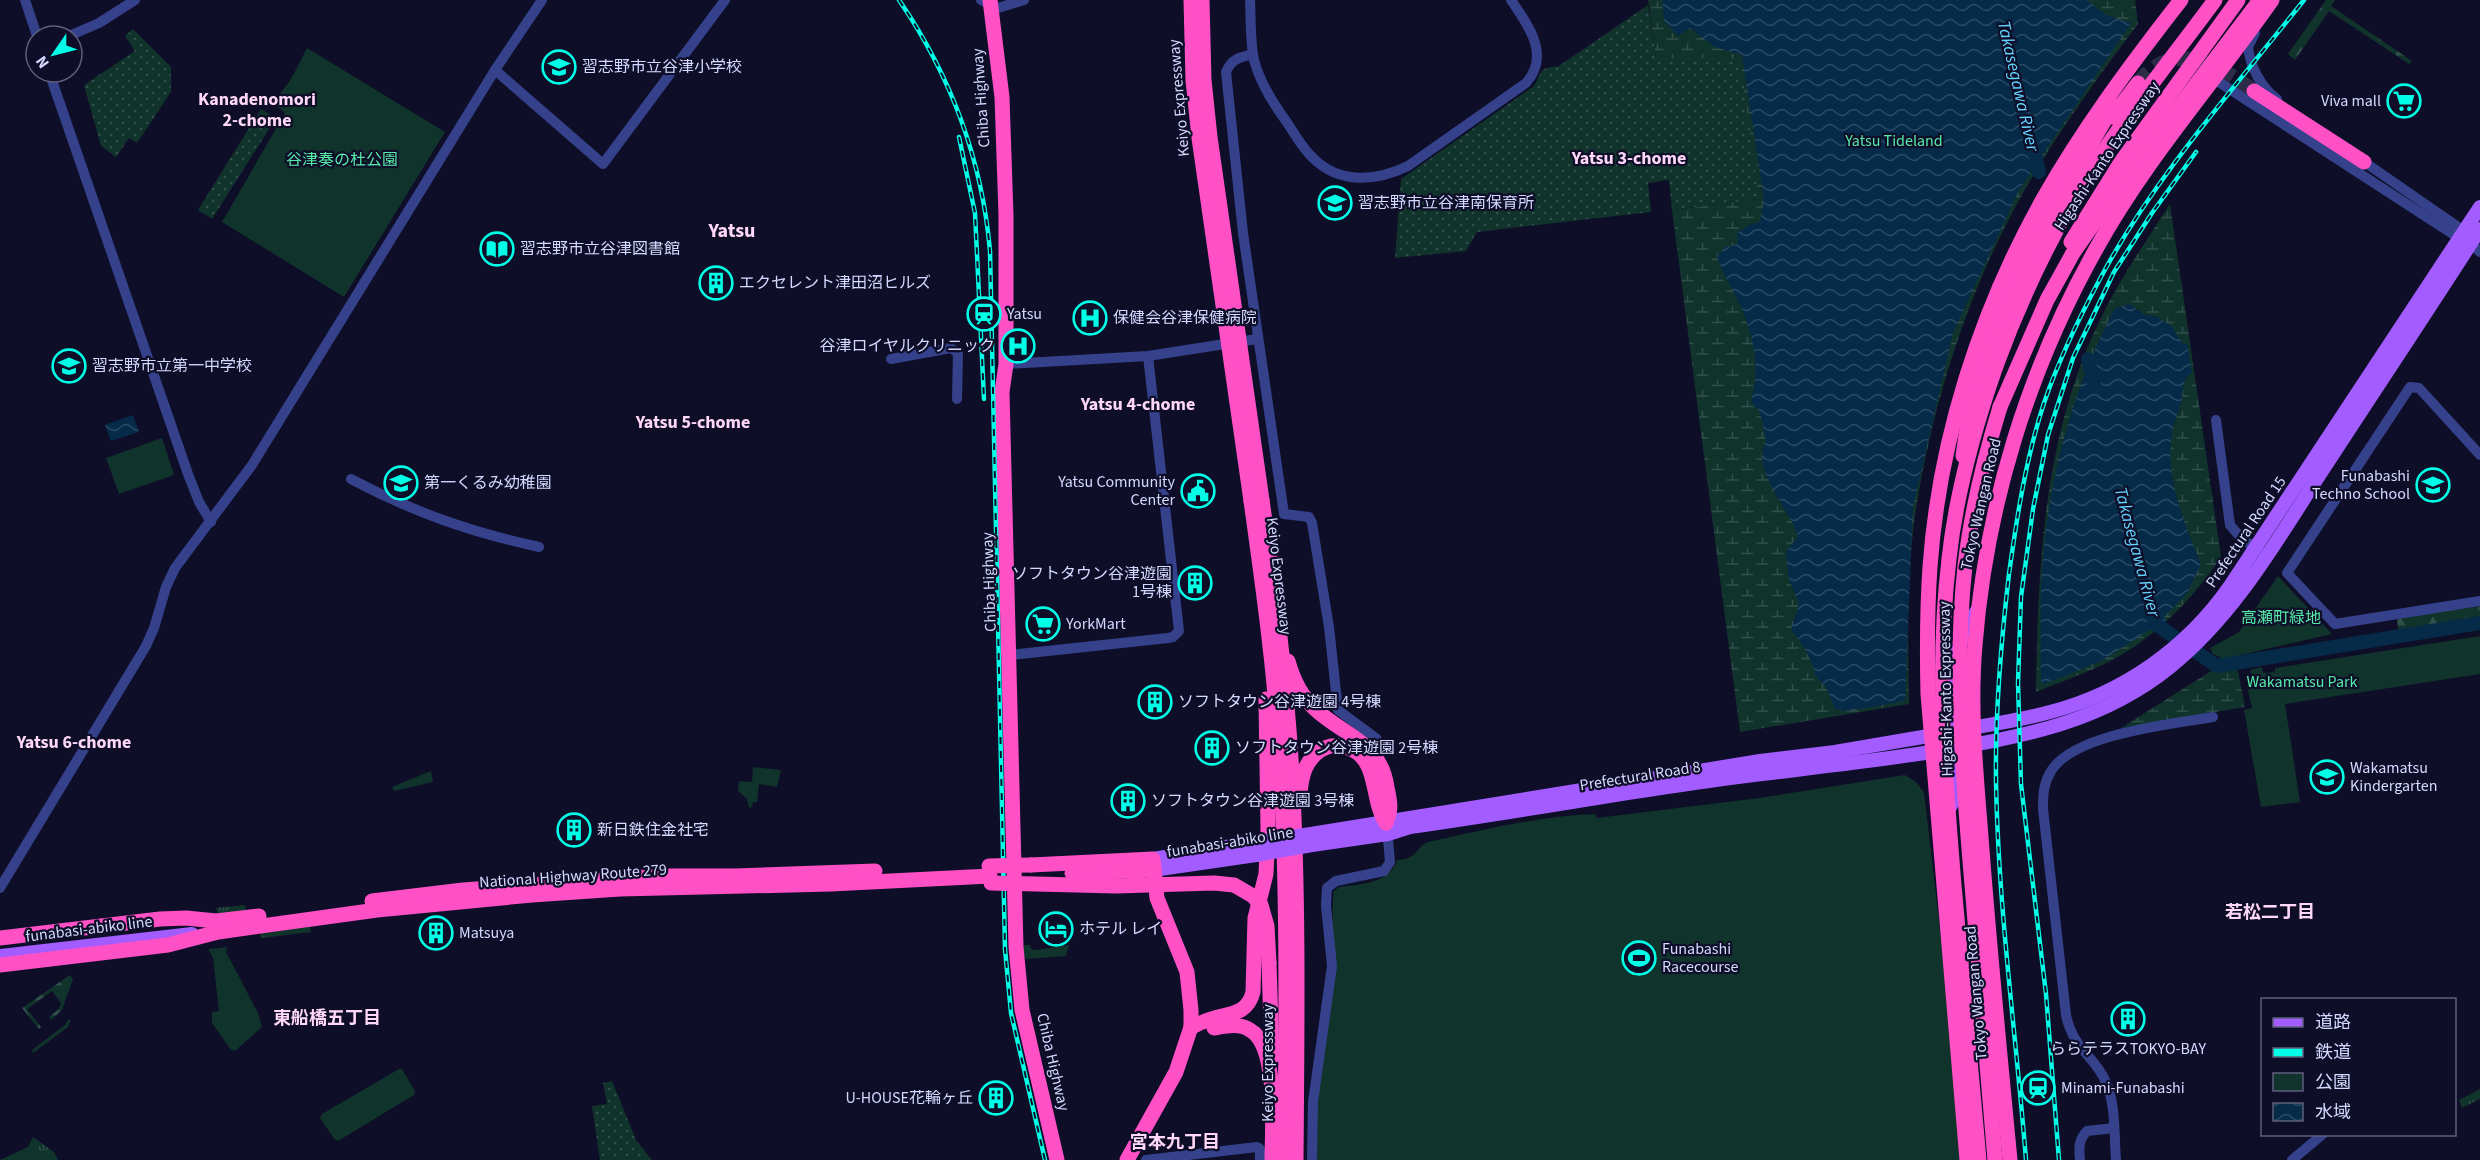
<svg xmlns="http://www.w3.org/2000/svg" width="2480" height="1160" viewBox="0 0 2480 1160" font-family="'Source Sans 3','Noto Sans JP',sans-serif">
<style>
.grass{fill:url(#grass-tufts)}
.forest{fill:url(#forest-firs)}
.wetland{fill:url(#wetland-marsh)}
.park{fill:#10332b}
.garden{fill:url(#garden-dots)}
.water{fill:url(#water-waves)}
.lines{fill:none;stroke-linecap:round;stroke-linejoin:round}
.river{stroke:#062b49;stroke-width:14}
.highway-tunnel{stroke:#2c2c48;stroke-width:15;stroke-dasharray:15 8;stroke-linecap:butt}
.minor{stroke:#35428b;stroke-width:10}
.major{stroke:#a25cff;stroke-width:14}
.highway{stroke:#ff50c6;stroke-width:15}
.rail-casing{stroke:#01ffe7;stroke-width:4.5}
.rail{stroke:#0e0e28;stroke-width:2;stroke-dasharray:7;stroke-linecap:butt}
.major-bridge{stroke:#a25cff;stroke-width:14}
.highway-bridge{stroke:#ff50c6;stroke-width:15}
.labels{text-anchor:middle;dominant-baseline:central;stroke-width:4.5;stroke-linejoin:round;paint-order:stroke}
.poi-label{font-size:16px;fill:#d5d8ff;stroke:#0e0e28;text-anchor:start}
.street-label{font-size:16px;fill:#d5d8ff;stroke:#0e0e28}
.park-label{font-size:16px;fill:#56e9a8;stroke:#0e0e28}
.water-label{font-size:18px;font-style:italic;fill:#63d5ff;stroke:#0e0e28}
.neighbourhood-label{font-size:18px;font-weight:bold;fill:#ffd7f8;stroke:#0e0e28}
.quarter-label{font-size:20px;font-weight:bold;fill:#ffd7f8;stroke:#0e0e28}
</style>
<defs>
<pattern id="grass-tufts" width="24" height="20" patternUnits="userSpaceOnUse" patternTransform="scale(1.5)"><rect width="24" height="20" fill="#10332b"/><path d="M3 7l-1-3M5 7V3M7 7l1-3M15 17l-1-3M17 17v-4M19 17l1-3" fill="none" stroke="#32504b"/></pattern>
<pattern id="forest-firs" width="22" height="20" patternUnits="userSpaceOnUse" patternTransform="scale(1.5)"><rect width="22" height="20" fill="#10332b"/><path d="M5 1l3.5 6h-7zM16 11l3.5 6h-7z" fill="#32504b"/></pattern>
<pattern id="wetland-marsh" width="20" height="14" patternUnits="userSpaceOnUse" patternTransform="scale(1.5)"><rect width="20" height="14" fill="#10332b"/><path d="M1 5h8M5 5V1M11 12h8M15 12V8" fill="none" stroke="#32504b"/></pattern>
<pattern id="garden-dots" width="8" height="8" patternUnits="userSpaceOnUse" patternTransform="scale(1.5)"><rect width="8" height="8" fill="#10332b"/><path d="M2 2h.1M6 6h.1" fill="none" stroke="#32504b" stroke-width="1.8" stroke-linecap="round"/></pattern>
<pattern id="water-waves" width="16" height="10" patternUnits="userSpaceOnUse" patternTransform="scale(1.5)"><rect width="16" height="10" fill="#062b49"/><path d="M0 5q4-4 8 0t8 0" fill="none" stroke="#294964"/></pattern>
</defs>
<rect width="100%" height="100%" fill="#0e0e28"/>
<g class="grass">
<polygon points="245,905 246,911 218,914 216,908"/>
<polygon points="310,925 311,932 261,938 260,932"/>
<polygon points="2480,1089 2480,1099 2462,1108 2459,1100"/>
<polygon points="33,1137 54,1152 58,1160 0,1160 28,1147"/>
</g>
<g class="forest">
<polygon points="2326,0 2335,0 2331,6 2412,61 2409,64 2329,11 2295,60 2288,54"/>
<polygon points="2480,606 2480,618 2398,630 2397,618"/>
<polygon points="70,975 73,979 62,1010 51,1020 49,1017 59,1009 61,1003 52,991 27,1009 41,1027 39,1029 22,1008"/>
<polygon points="68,1020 71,1020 68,1027 33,1053 32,1050 65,1025"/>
</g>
<g class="wetland">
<path d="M1648,0H2135L2138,24C2102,71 2068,119 2037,169C1974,272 1935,391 1916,509C1906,573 1908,639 1909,704L1740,732L1672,210L1759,199L1656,58Z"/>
<path d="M2170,204L2221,557C2192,601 2149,644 2100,666C2079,676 2057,683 2036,692C2038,567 2043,441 2097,326C2117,283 2144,244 2170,204Z"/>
<polygon points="2235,656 2245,707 2121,728"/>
</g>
<g class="park">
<path d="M307,48L445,132L344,297L222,222L285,113L276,106C277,94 283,91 289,82C296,71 301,59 307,48Z"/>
<polygon points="162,438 174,475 119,494 106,458"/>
<polygon points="2278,576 2332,634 2223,659 2213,654 2210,648 2239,632"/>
<polygon points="2480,636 2480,674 2285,704 2300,802 2261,807 2244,710 2252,708 2246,682 2252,680 2250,670 2262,667 2263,673 2275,672 2275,668"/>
<polygon points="753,767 781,770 777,787 759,784 757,802 753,802 752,807 749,808 747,799 738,791 739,781 752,782"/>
<polygon points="431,771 433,782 394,791 392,787"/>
<path d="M1905,775L1916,782L1924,792L1948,998L1963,1160H1316C1315,1090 1325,1020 1332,950C1334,930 1331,911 1334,891L1339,887C1360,884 1389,884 1397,860C1419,859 1414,848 1428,842C1483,830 1539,816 1595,814L1597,818L1759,798Z"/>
<polygon points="1023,945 1030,945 1031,949 1035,950 1069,945 1066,956 1026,959 1024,957"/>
<polygon points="227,947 226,952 258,1013 262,1027 235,1051 231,1050 212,1023 212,1012 219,1011 213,958 208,949"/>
<polygon points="399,1069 402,1069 415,1091 414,1095 338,1141 335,1140 320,1118 322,1114"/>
</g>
<g class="garden">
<path d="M1648,5L1656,58L1740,59L1759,199L1672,210L1669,180L1648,183L1651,212L1477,232L1466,251L1395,258L1401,179L1534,86C1543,70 1539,68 1559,66Z"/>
<polygon points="133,29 171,67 171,92 137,143 129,138 116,157 101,146 84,85 135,51 125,36"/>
<polygon points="261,109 276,118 212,219 198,210"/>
<polygon points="612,1081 636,1140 652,1160 600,1160 592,1106 607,1104 603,1083"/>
</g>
<g class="water">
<path d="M1662,0H2086L2108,16L2131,23L2019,190L1953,333L1913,507L1905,701L1848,711L1835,709L1826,687L1815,675C1815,664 1799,638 1791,630L1799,604L1789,580L1786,552L1798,536C1789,508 1750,469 1766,441L1760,412L1751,402C1760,366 1755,342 1741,307C1734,290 1723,275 1717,257L1725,247L1733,246L1738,242L1737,233L1751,224L1760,222L1764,199L1742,55L1715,47L1690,28L1678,36L1664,21Z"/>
<path d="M2130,304L2145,315L2158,317L2172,327L2183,344H2187L2192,373C2181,378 2184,391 2181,402C2179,411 2175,419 2173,428C2163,474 2184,522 2201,564L2187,593L2164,617L2171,631L2162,637L2151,629L2103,660L2045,684L2041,683C2041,653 2040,622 2041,591C2044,495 2070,393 2115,308Z"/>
<polygon points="133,415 139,432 111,441 105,425"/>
</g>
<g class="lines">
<g class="river">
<polyline points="2033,145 2039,172"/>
<polyline points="2088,359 2094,384"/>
<polyline points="2154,623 2217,666 2480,623"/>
</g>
<path class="highway-tunnel" d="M2138,83C2175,38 2216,64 2254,91"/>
<g class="minor">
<polyline points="25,0 37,36"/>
<polyline points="981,0 998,8 1024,0"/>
<path d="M1250,0C1251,20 1250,41 1254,60C1260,83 1272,102 1286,121C1295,134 1302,148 1313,158C1340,185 1377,181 1408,166L1526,83C1551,55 1528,25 1511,0"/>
<path d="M2255,33L2248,47C2250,66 2261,88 2277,99"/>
<polyline points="69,36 99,23 135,0"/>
<path d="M1253,54C1240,57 1231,59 1226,72L1243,233L1284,514L1309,517L1312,523L1329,627L1338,710L1377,739"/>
<polyline points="495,70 603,164 725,0"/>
<polyline points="49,72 188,474 199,502 211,522"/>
<polyline points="2214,79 2459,238 2471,244 2480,252"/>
<polyline points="2360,159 2464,231 2468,238"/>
<polyline points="891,359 951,348 958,353 957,399"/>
<polyline points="1006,364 1148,356 1257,339"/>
<polyline points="2216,420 2230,525 2242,539 2267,555"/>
<polyline points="2480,455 2419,388 2410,387 2287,573 2335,624 2480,601"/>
<path d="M351,479C413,512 470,532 539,547"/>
<polyline points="1010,655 1168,638 1173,637 1179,631 1148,356"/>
<polyline points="0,888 146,646 154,628 166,587 175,568 252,465 495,70 542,0"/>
<polyline points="1146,1160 1257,1147 1260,1149 1260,1160"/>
<polyline points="1312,1160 1313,1102 1332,966 1326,906 1327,888 1336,881 1384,871 1390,862 1387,828"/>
<path d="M2080,1160C2079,1149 2078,1140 2087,1131L2114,1128"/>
<path d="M2116,1160C2114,1135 2116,1105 2106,1082C2094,1055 2073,1049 2066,1015L2043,809C2043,796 2043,785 2050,773C2070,734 2172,724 2213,717"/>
<polyline points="2292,1160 2323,1134"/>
</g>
<g class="major">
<path d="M1965,729C1993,724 2022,720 2050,712C2123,693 2187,648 2230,586L2480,207"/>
<polyline points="1944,741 1952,722 1951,667 1958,648 1976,612"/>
<polyline points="1946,814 1956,796 1955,757 1962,741"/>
<polyline points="1311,834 1760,761 1835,752 1940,734"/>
<path d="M1312,845L1388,834L1410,827C1520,812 1629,791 1738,777C1809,768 1879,761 1949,749C2029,736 2106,719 2170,667C2236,614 2278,538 2324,468C2376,388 2429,309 2480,229"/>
<polyline points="1153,859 1256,842"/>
<polyline points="1153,870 1256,855"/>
<polyline points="0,956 192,934"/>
</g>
<g class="highway">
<polyline points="990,0 1002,97 1006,215 1006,364 1002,392 1016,947 1022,1010 1057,1160"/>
<polyline points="2254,91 2364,162"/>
<polyline points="2112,117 2138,83"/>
<polyline points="2071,242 2121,162 2238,0"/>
<path d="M1996,366C2016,311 2040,259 2068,209C2109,135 2165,68 2215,0"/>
<polyline points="2000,407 2047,300 2073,253 2131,170 2260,0"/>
<path d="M1963,456C1980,319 2046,222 2113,106"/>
<path d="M1262,500C1275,591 1287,682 1292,775C1299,903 1297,1031 1296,1160"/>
<path d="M1251,501C1263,587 1275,673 1280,759C1288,893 1286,1027 1285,1160"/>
<path d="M1288,661C1293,679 1301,696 1315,709C1344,736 1380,741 1387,787C1390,802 1392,808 1386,823"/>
<path d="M1300,795C1301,777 1305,760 1321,750C1329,745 1339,744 1348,748C1380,759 1370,799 1386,823"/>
<polyline points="1031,865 1153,859 1157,898 1187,972 1191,1010 1191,1027 1176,1072 1127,1160"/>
<polyline points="1072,873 1153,870"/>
<polyline points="372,901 463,890 658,876 735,876 875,871"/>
<polyline points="0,938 160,919 186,918 216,921 259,916"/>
<polyline points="1269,963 1272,1057"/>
<polyline points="0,965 168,945 218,932 377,910 532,895 620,889 831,884 990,876"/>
<path d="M1191,1027C1196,1025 1202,1022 1208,1020C1228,1013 1247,1016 1253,992L1255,918L1266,874L1268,829L1266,699"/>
<path d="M1214,1028C1226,1026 1239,1023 1250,1030C1279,1046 1272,1131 1272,1160"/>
<path d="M1967,1160L1928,694C1927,651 1927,609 1930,567C1939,440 1980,312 2042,201C2082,130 2131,64 2181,0"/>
<path d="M2010,1160C2000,1057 1990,953 1982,850C1977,782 1969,713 1975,645C1986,506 2028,370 2096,249C2145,160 2214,83 2272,0"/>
</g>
<g class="rail-casing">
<g id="rail">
<path d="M899,0C951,76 982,160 990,251L1005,949L1011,1013L1045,1160"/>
<polyline points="959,137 975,213 984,399"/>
<path d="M2026,1160C2016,1034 1998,907 1996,780C1995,711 2001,642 2009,574C2017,516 2026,458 2044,403C2059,359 2079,318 2101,277C2153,179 2235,87 2304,0"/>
<polyline points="2059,1160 2046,994 2021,784 2018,683 2021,597 2033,509 2048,435 2073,358 2114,272 2152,213 2196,152"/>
</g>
</g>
<use href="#rail" class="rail"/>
<g class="major-bridge">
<polyline points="1256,842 1311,834"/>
<polyline points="1256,855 1312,845"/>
</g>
<g class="highway-bridge">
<polyline points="1191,0 1193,80 1199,138 1251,501"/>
<polyline points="1202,0 1204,80 1210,137 1262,500"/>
<polyline points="989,866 1031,865"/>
<polyline points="991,883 1116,886 1214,883 1234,885 1253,896 1261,905 1267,926 1269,963"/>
<path d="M1979,1160C1971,1068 1962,976 1954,885C1945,776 1936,668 1949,559C1956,493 1974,429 1996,366"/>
<path d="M1995,1160C1988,1073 1980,985 1973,897C1964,788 1953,676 1965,566C1971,512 1984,459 2000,407"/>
</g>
</g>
<defs>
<g id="school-ring" transform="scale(1.725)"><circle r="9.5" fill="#0e0e28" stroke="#01ffe7" stroke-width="1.5"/><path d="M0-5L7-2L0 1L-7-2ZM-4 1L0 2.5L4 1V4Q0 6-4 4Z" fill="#01ffe7"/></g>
<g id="supermarket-ring" transform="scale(1.725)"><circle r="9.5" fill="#0e0e28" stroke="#01ffe7" stroke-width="1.5"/><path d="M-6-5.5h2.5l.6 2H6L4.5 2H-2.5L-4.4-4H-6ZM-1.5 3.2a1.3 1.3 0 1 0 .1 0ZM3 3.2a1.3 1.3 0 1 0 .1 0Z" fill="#01ffe7"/></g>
<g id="library-ring" transform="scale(1.725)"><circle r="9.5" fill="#0e0e28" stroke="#01ffe7" stroke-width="1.5"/><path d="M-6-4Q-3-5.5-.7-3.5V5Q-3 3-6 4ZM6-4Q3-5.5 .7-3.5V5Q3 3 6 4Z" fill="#01ffe7"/></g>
<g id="building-ring" transform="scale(1.725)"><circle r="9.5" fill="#0e0e28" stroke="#01ffe7" stroke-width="1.5"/><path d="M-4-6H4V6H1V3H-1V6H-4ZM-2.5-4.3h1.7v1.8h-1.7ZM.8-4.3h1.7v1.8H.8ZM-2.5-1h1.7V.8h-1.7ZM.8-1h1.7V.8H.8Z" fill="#01ffe7"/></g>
<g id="station-ring" transform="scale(1.725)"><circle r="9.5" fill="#0e0e28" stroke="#01ffe7" stroke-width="1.5"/><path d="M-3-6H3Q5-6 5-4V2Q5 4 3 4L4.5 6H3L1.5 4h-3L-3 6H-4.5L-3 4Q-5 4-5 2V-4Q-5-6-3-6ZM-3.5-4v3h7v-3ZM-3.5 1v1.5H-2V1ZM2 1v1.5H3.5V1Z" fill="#01ffe7"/></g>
<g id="hospital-ring" transform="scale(1.725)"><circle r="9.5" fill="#0e0e28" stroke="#01ffe7" stroke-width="1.5"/><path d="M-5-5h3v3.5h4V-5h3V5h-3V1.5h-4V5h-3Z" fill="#01ffe7"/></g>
<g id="university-ring" transform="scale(1.725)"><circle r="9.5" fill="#0e0e28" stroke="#01ffe7" stroke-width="1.5"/><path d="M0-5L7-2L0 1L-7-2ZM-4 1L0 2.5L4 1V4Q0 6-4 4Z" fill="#01ffe7"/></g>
<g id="civic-ring" transform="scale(1.725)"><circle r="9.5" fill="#0e0e28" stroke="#01ffe7" stroke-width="1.5"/><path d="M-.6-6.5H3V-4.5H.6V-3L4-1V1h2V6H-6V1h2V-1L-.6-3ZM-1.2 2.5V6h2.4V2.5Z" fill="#01ffe7"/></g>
<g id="hotel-ring" transform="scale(1.725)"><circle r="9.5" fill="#0e0e28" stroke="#01ffe7" stroke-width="1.5"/><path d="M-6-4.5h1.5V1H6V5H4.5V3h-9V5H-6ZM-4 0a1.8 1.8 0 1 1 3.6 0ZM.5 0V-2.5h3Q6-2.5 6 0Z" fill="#01ffe7"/></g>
<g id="stadium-ring" transform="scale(1.725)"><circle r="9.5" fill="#0e0e28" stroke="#01ffe7" stroke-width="1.5"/><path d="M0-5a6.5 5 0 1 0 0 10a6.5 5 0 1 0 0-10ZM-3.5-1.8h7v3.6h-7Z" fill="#01ffe7"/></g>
</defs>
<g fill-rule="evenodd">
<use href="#school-ring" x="559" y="67"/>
<use href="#supermarket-ring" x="2404" y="101"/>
<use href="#school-ring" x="1335" y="203"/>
<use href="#library-ring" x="497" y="249"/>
<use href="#building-ring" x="716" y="283"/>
<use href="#station-ring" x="984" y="314"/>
<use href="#hospital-ring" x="1090" y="318"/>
<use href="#hospital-ring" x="1018" y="346"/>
<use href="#school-ring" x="69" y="366"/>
<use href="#school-ring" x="401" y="483"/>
<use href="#university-ring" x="2433" y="485"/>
<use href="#civic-ring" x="1198" y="491"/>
<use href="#building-ring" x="1195" y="583"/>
<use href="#supermarket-ring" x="1043" y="624"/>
<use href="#building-ring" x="1155" y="702"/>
<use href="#building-ring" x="1212" y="748"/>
<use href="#school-ring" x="2327" y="777"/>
<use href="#building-ring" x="1128" y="801"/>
<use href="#building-ring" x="574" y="830"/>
<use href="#hotel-ring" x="1056" y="929"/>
<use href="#building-ring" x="436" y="933"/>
<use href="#stadium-ring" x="1639" y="958"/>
<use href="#building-ring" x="2128" y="1019"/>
<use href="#station-ring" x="2038" y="1088"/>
<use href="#building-ring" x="996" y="1098"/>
</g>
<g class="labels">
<g class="poi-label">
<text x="582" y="67">習志野市立谷津小学校</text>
<text x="2381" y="101" text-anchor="end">Viva mall</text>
<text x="1358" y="203">習志野市立谷津南保育所</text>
<text x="520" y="249">習志野市立谷津図書館</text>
<text x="739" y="283">エクセレント津田沼ヒルズ</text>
<text x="1007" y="314">Yatsu</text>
<text x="1113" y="318">保健会谷津保健病院</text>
<text x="995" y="346" text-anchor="end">谷津ロイヤルクリニック</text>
<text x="92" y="366">習志野市立第一中学校</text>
<text x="2410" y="476" text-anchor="end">Funabashi<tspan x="2410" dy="18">Techno School</tspan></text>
<text x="1175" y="482" text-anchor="end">Yatsu Community<tspan x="1175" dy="18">Center</tspan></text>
<text x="424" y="483">第一くるみ幼稚園</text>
<text x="1172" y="574" text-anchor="end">ソフトタウン谷津遊園<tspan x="1172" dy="18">1号棟</tspan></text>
<text x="1066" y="624">YorkMart</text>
<text x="1178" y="702">ソフトタウン谷津遊園 4号棟</text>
<text x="1235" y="748">ソフトタウン谷津遊園 2号棟</text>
<text x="2350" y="768">Wakamatsu<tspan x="2350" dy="18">Kindergarten</tspan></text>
<text x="1151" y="801">ソフトタウン谷津遊園 3号棟</text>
<text x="597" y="830">新日鉄住金社宅</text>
<text x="1079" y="929">ホテル レイ</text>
<text x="459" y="933">Matsuya</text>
<text x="1662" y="949">Funabashi<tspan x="1662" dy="18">Racecourse</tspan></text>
<text x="2128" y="1049" text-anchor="middle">ららテラスTOKYO-BAY</text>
<text x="2061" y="1088">Minami-Funabashi</text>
<text x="973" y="1098" text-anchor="end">U-HOUSE花輪ヶ丘</text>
</g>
<g class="street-label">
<text transform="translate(981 98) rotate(-94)">Chiba Highway</text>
<text transform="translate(1179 98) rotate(-95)">Keiyo Expressway</text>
<text transform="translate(2107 156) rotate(-56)">Higashi-Kanto Expressway</text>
<text transform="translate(1981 504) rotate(-77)">Tokyo Wangan Road</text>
<text transform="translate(2246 532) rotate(-56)">Prefectural Road 15</text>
<text transform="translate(1279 576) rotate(83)">Keiyo Expressway</text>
<text transform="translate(989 582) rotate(-92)">Chiba Highway</text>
<text transform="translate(1946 689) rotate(-91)">Higashi-Kanto Expressway</text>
<text transform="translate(1640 776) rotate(-9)">Prefectural Road 8</text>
<text transform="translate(1230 842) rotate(-9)">funabasi-abiko line</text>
<text transform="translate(573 876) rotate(-4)">National Highway Route 279</text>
<text transform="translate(89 929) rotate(-7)">funabasi-abiko line</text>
<text transform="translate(1976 993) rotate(-95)">Tokyo Wangan Road</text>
<text transform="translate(1053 1062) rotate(77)">Chiba Highway</text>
<text transform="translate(1268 1063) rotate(-90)">Keiyo Expressway</text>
</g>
<g class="park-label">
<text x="1894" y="141">Yatsu Tideland</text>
<text x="342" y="160">谷津奏の杜公園</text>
<text x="2281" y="618">高瀬町緑地</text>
<text x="2302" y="682">Wakamatsu Park</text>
</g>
<g class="water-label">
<text transform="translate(2018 86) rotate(77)">Takasegawa River</text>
<text transform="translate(2137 552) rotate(75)">Takasegawa River</text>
</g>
<g class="neighbourhood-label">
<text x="257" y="99">Kanadenomori<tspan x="257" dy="21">2-chome</tspan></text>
<text x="1629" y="158">Yatsu 3-chome</text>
<text x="1138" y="404">Yatsu 4-chome</text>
<text x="693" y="422">Yatsu 5-chome</text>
<text x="74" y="742">Yatsu 6-chome</text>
<text x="2270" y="912">若松二丁目</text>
<text x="327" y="1018">東船橋五丁目</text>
<text x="1175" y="1142">宮本九丁目</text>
</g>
<g class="quarter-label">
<text x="732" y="231">Yatsu</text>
</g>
</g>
<rect x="2261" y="998" width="195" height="138" fill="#0e0e28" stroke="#5e5f7e" stroke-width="1.5"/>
<rect x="2273" y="1018" width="30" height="9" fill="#a25cff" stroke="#5e5f7e" stroke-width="1.5"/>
<text x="2315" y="1028" font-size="18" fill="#d5d8ff">道路</text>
<rect x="2273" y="1048" width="30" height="9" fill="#01ffe7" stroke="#5e5f7e" stroke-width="1.5"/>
<text x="2315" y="1058" font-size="18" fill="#d5d8ff">鉄道</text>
<rect x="2273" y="1073" width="30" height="18" fill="#10332b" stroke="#5e5f7e" stroke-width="1.5"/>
<text x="2315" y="1088" font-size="18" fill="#d5d8ff">公園</text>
<rect x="2273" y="1103" width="30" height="18" fill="url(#water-waves)" stroke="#5e5f7e" stroke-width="1.5"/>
<text x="2315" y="1118" font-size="18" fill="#d5d8ff">水域</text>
<g transform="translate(54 54) rotate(235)"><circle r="28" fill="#0e0e28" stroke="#5e5f7e" stroke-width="1.5"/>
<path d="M0-4.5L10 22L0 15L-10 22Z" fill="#01ffe7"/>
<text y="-9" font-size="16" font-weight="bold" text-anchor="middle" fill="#d5d8ff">N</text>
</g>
</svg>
